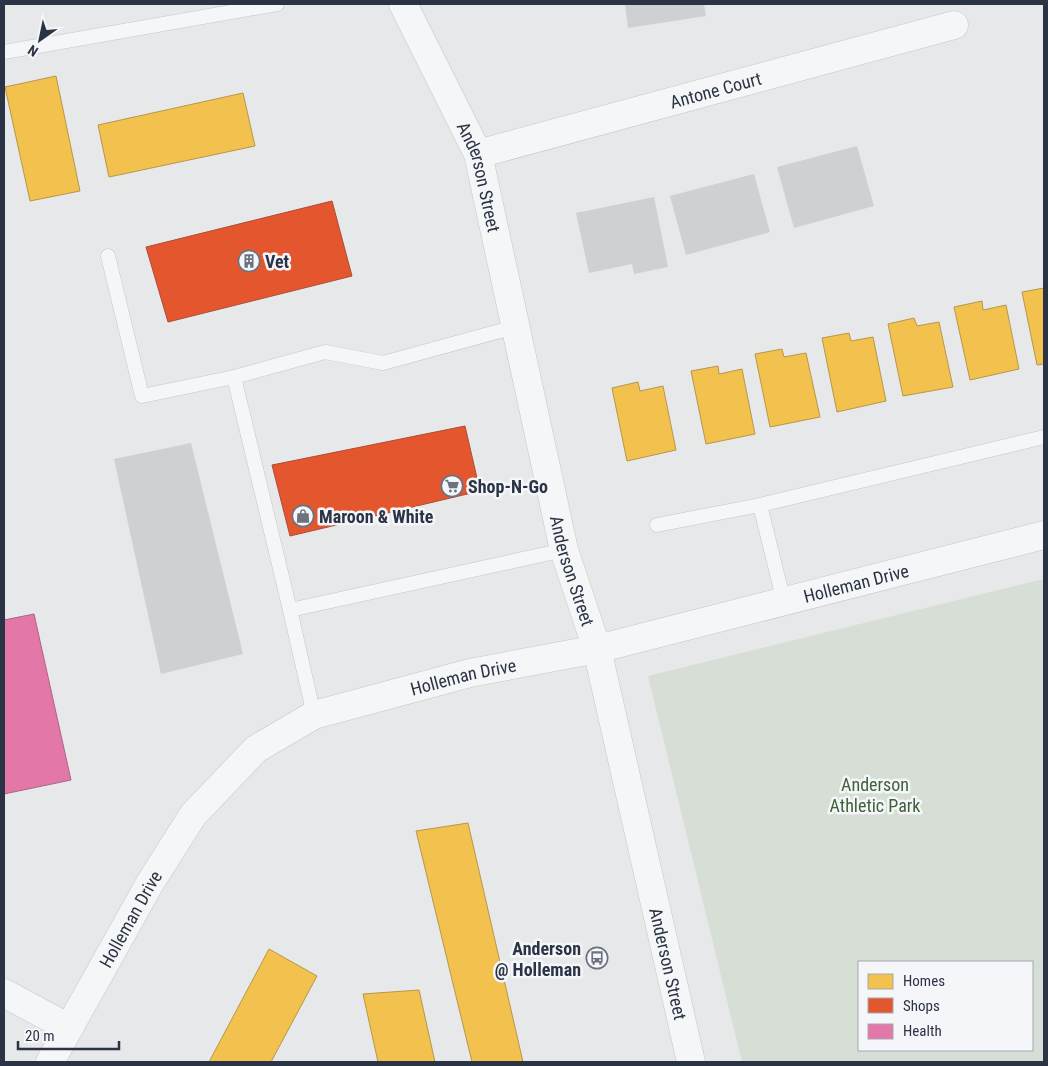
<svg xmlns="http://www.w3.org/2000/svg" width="1048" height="1066" viewBox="0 0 1048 1066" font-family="'Roboto Condensed',sans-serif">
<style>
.green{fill:#d6ded6;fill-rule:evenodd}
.homes{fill:#f2c14e;stroke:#b6974b}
.shops{fill:#e4572e;stroke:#ac4c35}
.health{fill:#e377a8;stroke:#ac638a}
.building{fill:#ced0d3}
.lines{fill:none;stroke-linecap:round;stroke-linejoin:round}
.service-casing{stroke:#c4c6c8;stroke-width:15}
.minor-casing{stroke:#c4c6c8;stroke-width:29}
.tertiary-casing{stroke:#c4c6c8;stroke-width:29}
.service{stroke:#f5f6f7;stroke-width:14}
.minor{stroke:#f5f6f7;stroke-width:28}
.tertiary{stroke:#f5f6f7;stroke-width:28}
.labels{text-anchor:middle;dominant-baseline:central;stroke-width:5;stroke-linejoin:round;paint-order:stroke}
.street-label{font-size:18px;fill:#2b3445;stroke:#f4f6f9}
.poi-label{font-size:18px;font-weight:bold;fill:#2b3445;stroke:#f4f6f9;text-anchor:start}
.park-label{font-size:18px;fill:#3f6138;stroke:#f4f6f9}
</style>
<rect width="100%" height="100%" fill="#e6e8ea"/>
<path class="green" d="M1044,579V1062H742L648,676ZM859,962H1032V1050H859Z"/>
<g class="homes">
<polygon points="56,76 80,191 30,201 5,87"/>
<polygon points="243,93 255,146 109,177 98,125"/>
<polygon points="1044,288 1044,364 1037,365 1022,292"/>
<polygon points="982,301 983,310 1006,305 1019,369 970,380 954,307"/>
<polygon points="914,318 917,326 939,322 953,387 903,396 888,324"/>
<polygon points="849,333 851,341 873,337 886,401 837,412 822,338"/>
<polygon points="782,349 784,357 806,353 820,417 770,427 755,354"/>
<polygon points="718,366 719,374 742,369 755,434 706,444 691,371"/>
<polygon points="638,382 640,391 663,386 676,450 627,461 612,388"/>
<polygon points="468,823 523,1062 472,1062 416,831"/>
<polygon points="269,949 317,976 271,1062 209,1062"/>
<polygon points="419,990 435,1062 378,1062 363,994"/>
</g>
<g class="shops">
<polygon points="332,201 352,276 168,322 146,247"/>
<polygon points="465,426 480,491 290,536 272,465"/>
</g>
<polygon class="health" points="34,614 71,780 4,794 4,620"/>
<g class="building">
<polygon points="625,4 704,4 706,16 628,28"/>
<polygon points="857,146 874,206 794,228 777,167"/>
<polygon points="754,174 770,232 686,255 670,196"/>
<polygon points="654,197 668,267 634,274 632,264 589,273 576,213"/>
<polygon points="191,443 243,654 161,674 114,459"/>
</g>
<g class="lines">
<g class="service-casing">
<g id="service">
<polyline points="4,52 277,4"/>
<polyline points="108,256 142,396 234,377 325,352 383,363 515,327"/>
<polyline points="234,377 290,610 314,715"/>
<polyline points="760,505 784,602"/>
<polyline points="657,525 760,505 1044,437"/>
<polyline points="290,610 564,550"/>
</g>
</g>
<g class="minor-casing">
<g id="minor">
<path id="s1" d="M478,154L954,25"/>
<polyline points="4,993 69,1028"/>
</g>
</g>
<g class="tertiary-casing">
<g id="tertiary">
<path id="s2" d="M403,4L478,154L564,550L597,649L691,1062"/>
<path id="s3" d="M50,1062L150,883L193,815L256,749L314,715L470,673L597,649L1044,535"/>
</g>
</g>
<use href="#service" class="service"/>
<use href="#minor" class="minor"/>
<use href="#tertiary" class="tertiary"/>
</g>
<defs>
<g id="building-ring" transform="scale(1.125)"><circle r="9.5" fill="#f4f6f9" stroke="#6c737f" stroke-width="1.5"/><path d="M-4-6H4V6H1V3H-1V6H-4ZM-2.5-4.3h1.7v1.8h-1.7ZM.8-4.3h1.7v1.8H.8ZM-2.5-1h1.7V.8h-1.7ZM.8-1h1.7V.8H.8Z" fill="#6c737f"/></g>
<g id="supermarket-ring" transform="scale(1.125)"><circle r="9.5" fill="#f4f6f9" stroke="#6c737f" stroke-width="1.5"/><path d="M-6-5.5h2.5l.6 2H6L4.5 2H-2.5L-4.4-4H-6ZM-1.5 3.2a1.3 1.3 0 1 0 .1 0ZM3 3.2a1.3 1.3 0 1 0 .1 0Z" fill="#6c737f"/></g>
<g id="shop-ring" transform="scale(1.125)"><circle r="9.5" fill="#f4f6f9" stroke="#6c737f" stroke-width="1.5"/><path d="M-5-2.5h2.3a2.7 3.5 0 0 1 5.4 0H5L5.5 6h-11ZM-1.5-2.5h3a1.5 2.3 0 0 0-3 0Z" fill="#6c737f"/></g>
<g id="bus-ring" transform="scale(1.125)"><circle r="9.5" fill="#f4f6f9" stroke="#6c737f" stroke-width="1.5"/><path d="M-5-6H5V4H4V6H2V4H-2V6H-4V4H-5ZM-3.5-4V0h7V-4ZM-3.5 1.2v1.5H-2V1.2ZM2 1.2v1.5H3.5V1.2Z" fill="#6c737f"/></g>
</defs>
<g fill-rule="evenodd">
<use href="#building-ring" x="249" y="261"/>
<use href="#supermarket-ring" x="452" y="486"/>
<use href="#shop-ring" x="303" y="516"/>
<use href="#bus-ring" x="597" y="958"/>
</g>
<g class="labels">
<g class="street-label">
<text stroke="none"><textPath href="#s1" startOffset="246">Antone Court</textPath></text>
<text stroke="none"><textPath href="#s2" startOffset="190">Anderson Street</textPath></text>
<text stroke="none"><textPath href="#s2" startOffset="595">Anderson Street</textPath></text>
<text stroke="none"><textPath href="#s3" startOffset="1002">Holleman Drive</textPath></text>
<text stroke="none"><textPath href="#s3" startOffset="598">Holleman Drive</textPath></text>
<text stroke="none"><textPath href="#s3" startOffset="164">Holleman Drive</textPath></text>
<text stroke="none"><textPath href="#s2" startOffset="1000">Anderson Street</textPath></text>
</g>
<g class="poi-label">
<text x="265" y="261">Vet</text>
<text x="468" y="486">Shop-N-Go</text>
<text x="319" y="516">Maroon &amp; White</text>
<text x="581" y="948" text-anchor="end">Anderson<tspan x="581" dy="21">@ Holleman</tspan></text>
</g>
<g class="park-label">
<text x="875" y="784">Anderson<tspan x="875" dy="21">Athletic Park</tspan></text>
</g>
</g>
<rect width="1048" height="1066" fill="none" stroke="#2b3445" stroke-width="10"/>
<rect x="858" y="961" width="175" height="90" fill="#f4f6f9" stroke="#a4a8b1"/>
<rect x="868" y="974" width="25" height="15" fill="#f2c14e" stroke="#a4a8b1"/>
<text x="903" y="986" font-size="15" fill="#2b3445">Homes</text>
<rect x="868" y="998" width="25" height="15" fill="#e4572e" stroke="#a4a8b1"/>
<text x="903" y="1011" font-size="15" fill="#2b3445">Shops</text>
<rect x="868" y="1024" width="25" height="15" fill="#e377a8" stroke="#a4a8b1"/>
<text x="903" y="1036" font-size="15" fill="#2b3445">Health</text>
<g transform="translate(40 40) rotate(213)" stroke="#f4f6f9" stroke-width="4" paint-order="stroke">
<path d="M0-4L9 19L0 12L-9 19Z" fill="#2b3445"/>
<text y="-8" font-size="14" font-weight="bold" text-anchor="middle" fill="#2b3445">N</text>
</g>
<path d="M18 1041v8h101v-8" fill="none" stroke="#2b3445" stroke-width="2.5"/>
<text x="25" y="1041" font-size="15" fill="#2b3445" stroke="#f4f6f9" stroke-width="4" paint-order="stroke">20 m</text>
</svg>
